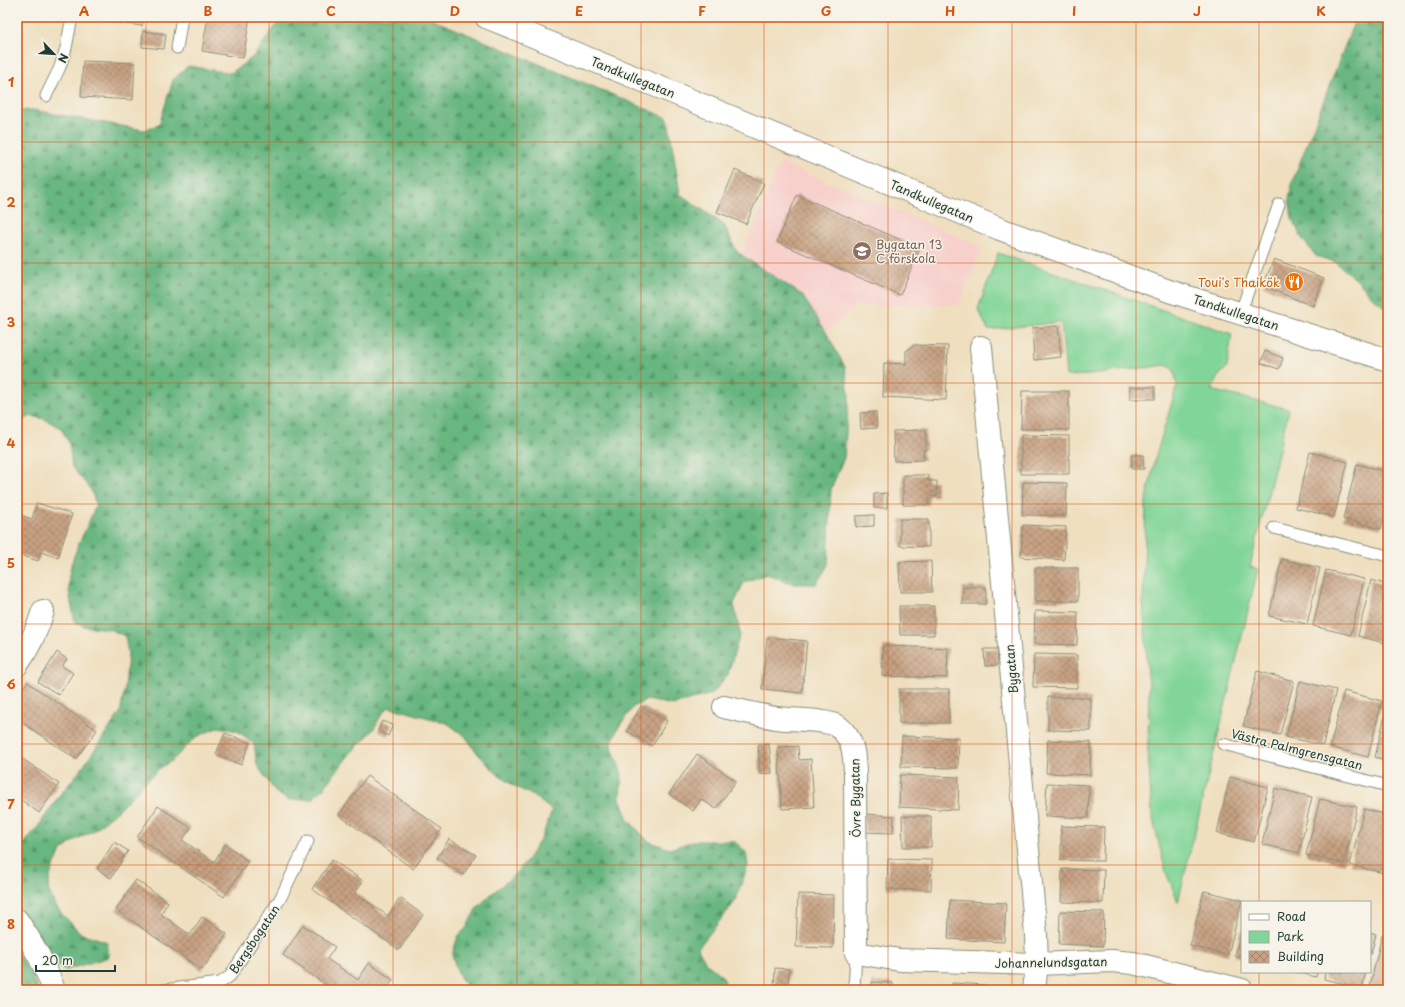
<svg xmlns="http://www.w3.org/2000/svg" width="1405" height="1007" viewBox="0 0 1405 1007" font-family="'Playpen Sans',sans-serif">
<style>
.built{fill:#f7d0cc}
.green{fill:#81d598;stroke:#508966}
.forest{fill:url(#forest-firs);stroke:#447a5a}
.building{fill:url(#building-cross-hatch)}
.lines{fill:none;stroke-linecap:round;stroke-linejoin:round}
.service-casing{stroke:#878e7a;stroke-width:13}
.minor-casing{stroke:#878e7a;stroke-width:24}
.service{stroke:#fff;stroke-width:11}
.minor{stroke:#fff;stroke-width:22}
.grid{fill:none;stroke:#d45610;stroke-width:1;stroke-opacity:0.55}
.labels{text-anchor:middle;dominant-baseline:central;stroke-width:3;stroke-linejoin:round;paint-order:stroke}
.street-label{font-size:12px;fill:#1f3d34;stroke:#f7f3e8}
.education-label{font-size:12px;fill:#785e54;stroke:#f7f3e8;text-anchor:start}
.food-label{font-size:12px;fill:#c56008;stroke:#f7f3e8;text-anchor:end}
.neatline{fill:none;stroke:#d45610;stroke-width:1.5}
.grid-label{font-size:13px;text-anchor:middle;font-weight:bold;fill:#d45610}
</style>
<defs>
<pattern id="forest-firs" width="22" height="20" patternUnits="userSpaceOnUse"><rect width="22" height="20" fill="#68b680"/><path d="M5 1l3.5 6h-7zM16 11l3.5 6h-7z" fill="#55956a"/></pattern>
<pattern id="building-cross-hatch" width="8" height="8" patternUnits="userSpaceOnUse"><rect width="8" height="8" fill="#c7a182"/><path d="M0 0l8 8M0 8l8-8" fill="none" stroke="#a1846b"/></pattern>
</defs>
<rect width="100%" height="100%" fill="#f7f3e8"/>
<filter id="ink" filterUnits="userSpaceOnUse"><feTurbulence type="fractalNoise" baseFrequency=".025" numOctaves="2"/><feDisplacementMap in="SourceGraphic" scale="8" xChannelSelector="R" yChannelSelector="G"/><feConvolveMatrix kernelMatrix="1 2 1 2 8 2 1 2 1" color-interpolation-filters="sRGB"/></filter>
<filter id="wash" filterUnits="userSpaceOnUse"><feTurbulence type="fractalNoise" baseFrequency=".012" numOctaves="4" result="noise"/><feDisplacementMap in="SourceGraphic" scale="16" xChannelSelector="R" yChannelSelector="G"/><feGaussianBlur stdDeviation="0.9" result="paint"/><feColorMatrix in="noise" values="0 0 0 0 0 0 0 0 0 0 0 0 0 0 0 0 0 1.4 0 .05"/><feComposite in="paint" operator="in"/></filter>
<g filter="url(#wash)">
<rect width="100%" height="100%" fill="#efdfbf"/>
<polygon class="built" points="781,163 982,246 959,305 856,306 826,332 802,295 741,256"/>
<polygon class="green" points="998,253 1232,334 1227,367 1217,378 1211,390 1289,409 1250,567 1258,569 1178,902 1166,872 1152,816 1148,750 1149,688 1143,603 1146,501 1155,459 1177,385 1174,370 1166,365 1089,375 1066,376 1061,322 988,330 978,309"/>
<g class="forest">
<path d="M282,17H427L668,118L680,194L724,225L737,252L802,295L826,332L845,367L849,395L844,458L831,489L828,565L816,584H794L767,574L744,582L734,604L740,634L728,674L712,694L673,705L647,700L633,707L618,728L611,745L622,774L620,798L628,820L648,841L670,849L693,841H734L746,852L748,866L734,903L698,948L706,963L722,976L729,990H467L457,971L452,955L458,936L467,927L476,909L489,896L512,877L528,859L542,837L552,810L530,794L514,786L496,773L478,754L465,736L447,723L389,707L381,715L374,729L350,754L323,789L311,799L289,800L276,793L257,765L254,744L238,731L219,727L196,737L173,760L160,768L116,812L93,831L75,840L61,851L51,873L48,889L54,903L62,914L82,934L93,937L107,942L109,957L66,970L56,965L36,942L26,920L17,906V855L26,841L40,824L59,796L80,771L120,713L125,687L128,654L125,636L109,629L84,626L75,622C72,608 67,588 69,575C73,550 88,528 96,504L91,490L72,467L69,443L61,428L44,419L31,416L17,423V111L33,110L144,130L159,125L173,80L188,66L231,73L254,56Z"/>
<polygon points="1356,17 1388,17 1388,309 1373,298 1358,281 1335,262 1316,256 1303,240 1292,219 1289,198 1293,180"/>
<polygon points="17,953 31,974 38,990 17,990"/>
</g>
<g id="blocks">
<g class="building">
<polygon points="103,17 143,17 142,26 103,20"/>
<polygon points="208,17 250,17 243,58 202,51"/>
<polygon points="143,31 166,34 164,49 142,47"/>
<polygon points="83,61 135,63 133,100 81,97"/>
<polygon points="735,170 764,183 746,224 717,212"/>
<polygon points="797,195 920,248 900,295 777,242"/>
<polygon points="1274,259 1324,278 1313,306 1263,286"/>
<polygon points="1058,326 1061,357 1034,360 1032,328"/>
<polygon points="914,345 948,346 946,400 883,397 884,363 906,364 906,351"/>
<polygon points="1265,351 1283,358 1279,369 1261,363"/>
<rect x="1130" y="387" width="25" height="12"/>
<polygon points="1022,391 1069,391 1069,430 1021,429"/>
<polygon points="876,412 877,428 861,429 860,413"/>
<polygon points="926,430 926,450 923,450 924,460 894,461 893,431"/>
<polygon points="1021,435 1069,436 1069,474 1021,474"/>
<polygon points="1310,452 1348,462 1334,517 1296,508"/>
<polygon points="1131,455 1143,455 1144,469 1132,469"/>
<polygon points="1357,464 1388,472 1388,502 1381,529 1343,519"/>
<polygon points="903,475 928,475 928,481 937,481 937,496 929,496 929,505 903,505"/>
<polygon points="1023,482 1067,483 1066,516 1022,515"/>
<polygon points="887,493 887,508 874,508 874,494"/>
<polygon points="37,503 72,514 58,558 41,552 38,561 17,554 17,514 32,519"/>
<polygon points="874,515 874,526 856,527 856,516"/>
<polygon points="900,519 929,519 929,547 900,546"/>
<polygon points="1023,525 1066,527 1064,560 1021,557"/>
<polygon points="1282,559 1320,568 1307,624 1269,616"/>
<polygon points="931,561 932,592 900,592 899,562"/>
<rect x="1035" y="568" width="43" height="33"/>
<polygon points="1326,570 1364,579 1351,635 1313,626"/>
<polygon points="1371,580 1388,585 1388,644 1358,636"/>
<polygon points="963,587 986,587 986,604 962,604"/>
<polygon points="899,606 934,606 934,635 900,635"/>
<polygon points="1035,611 1078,612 1077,645 1034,644"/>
<polygon points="767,637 807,641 802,693 762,689"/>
<polygon points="883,646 948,648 947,678 882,676"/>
<polygon points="984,649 997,649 998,665 985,666"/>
<polygon points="57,652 67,659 62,666 73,673 59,695 38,682"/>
<polygon points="1034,654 1077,655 1077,688 1033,687"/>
<polygon points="1257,671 1294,681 1280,735 1243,726"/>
<polygon points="1300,681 1336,690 1323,745 1286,737"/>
<polygon points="27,682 97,730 76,759 17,719 17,698"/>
<rect x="899" y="689" width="50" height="34"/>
<polygon points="1344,691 1382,701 1368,757 1330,747"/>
<polygon points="1048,697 1091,698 1091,731 1048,730"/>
<polygon points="641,706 667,721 652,746 627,731"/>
<polygon points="1387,707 1388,707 1388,761 1375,757"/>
<polygon points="382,721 393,725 388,736 378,731"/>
<polygon points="225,733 250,743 241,765 216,754"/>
<polygon points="902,736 959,738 958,768 901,767"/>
<polygon points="1048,740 1091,742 1090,775 1046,773"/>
<polygon points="769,744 772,773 760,774 758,745"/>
<polygon points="798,746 799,760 811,759 814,807 782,809 778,747"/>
<polygon points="697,754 736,781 716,809 701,799 693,811 669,794"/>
<polygon points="17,755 59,784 39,813 17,797"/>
<polygon points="900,775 959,777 958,810 899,807"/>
<polygon points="367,776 442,829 413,869 339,815"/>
<polygon points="1230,777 1268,787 1254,842 1217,833"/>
<polygon points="1047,783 1089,785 1088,818 1045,816"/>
<polygon points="1275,788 1312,797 1299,853 1262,844"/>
<polygon points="1320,799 1357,807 1344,864 1306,855"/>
<polygon points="158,806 191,828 182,840 214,862 225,844 248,861 224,897 137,837"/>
<polygon points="1364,809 1388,815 1388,874 1350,865"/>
<polygon points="865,814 894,816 893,833 864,832"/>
<polygon points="902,816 931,816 931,847 903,847"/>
<polygon points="1061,826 1104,827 1103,861 1061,860"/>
<polygon points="449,839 476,855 463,875 437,858"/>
<polygon points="114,842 128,851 111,878 97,869"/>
<polygon points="888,859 932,860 931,890 887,889"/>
<polygon points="332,860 363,881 355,893 388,916 400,898 423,915 399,950 312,889"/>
<polygon points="1062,869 1104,870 1103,903 1061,902"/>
<polygon points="136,880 168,902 161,914 190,935 202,917 227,934 202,970 116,910"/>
<polygon points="1204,891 1242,900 1228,955 1190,946"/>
<polygon points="798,894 834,895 833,948 796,947"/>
<polygon points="950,900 1006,903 1004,942 948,939"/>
<polygon points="1060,911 1104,912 1103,946 1059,944"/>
<polygon points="303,925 335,947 327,959 358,980 369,963 393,980 386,990 333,990 283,955"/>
<polygon points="1241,930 1242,930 1242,958 1235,956"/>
<polygon points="1370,932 1376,934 1371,954 1370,954"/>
<polygon points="1382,935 1388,937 1388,990 1369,990"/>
<polygon points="775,968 789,969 788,990 774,990"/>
<polygon points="1296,972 1317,972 1316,977"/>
<polygon points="1325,972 1366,972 1362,988 1324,979"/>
<polygon points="872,982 893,983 893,988 917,988 917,990 872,990"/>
<polygon points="952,983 986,985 985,990 952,990"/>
</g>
</g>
</g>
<g filter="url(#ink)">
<use href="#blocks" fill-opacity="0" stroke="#878e7a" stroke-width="1"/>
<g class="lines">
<g class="service-casing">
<g id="service">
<polyline points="177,48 182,17"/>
<polyline points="46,96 60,67 66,48 72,17"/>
<polyline points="1240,314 1279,204"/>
<polyline points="1274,528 1388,556"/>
<polyline points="1223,744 1388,786"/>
<polyline points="164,990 220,983 230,976 280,899 308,841"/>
<polyline points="854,990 856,953"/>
</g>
</g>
<g class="minor-casing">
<g id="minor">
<polyline points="486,17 676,94 1000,229 1169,291 1388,360"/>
<polyline points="981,347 1036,935 1037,964 1034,990"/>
<path d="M17,665C29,648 37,631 43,611"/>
<path d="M724,707C741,711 758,715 776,718C790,720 829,719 839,727C854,740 854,754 855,772L856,953L900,960L1037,964L1111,961L1133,963L1242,990"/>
<path d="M17,920C32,942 45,965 54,990"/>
</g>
</g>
<use href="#service" class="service"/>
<use href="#minor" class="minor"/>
</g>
</g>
<path class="grid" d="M146,17V990M269,17V990M393,17V990M517,17V990M641,17V990M764,17V990M888,17V990M1012,17V990M1136,17V990M1259,17V902M17,142H1388M17,263H1388M17,383H1388M17,504H1388M17,624H1388M17,744H1388M17,865H1388M1259,972V990"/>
<defs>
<g id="school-disc" transform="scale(1)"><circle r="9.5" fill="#8d6e63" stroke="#f7f3e8"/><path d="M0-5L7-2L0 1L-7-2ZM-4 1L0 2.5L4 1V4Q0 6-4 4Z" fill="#fff"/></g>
<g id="restaurant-disc" transform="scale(1)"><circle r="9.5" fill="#e8710a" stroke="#f7f3e8"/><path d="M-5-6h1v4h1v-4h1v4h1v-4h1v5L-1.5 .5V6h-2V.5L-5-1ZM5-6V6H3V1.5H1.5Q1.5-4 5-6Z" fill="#fff"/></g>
</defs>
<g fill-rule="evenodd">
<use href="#school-disc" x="862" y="251"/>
<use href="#restaurant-disc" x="1294" y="282"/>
</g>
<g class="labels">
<g class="street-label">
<text transform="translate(633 77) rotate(22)">Tandkullegatan</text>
<text transform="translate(932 201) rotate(23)">Tandkullegatan</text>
<text transform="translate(1236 312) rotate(18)">Tandkullegatan</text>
<text transform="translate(1011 669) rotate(-95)">Bygatan</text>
<text transform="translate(1297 749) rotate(14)">Västra Palmgrensgatan</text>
<text transform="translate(855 798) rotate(-91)">Övre Bygatan</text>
<text transform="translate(254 939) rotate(-56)">Bergsbogatan</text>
<text transform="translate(1051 962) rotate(-1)">Johannelundsgatan</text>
</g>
<g class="education-label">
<text x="876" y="244">Bygatan 13<tspan x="876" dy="14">C förskola</tspan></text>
</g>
<g class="food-label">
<text x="1280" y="282">Toui's Thaikök</text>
</g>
</g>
<rect width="1405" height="1007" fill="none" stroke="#f7f3e8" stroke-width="44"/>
<rect x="1241" y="901" width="130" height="72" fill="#f7f3e8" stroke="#a1aaa0"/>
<rect x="1249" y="914" width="20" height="6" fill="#ffffff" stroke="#a1aaa0"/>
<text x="1277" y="921" font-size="12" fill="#1f3d34">Road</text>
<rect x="1249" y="931" width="20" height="12" fill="#81d598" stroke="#a1aaa0"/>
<text x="1277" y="941" font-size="12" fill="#1f3d34">Park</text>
<rect x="1249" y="951" width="20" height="12" fill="url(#building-cross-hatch)" stroke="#a1aaa0"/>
<text x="1277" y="961" font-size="12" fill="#1f3d34">Building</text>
<g transform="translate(54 54) rotate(115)" stroke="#f7f3e8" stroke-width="3" paint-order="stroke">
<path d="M0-3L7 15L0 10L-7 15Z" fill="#1f3d34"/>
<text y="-6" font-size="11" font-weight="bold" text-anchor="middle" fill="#1f3d34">N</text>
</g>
<path d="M36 965v6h79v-6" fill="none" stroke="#1f3d34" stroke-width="2"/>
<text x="42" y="965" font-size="12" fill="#1f3d34" stroke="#f7f3e8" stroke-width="3" paint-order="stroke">20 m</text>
<rect x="22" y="22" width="1361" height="963" class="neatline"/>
<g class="grid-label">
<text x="84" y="16">A</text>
<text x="208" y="16">B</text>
<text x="331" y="16">C</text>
<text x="455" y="16">D</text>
<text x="579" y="16">E</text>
<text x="702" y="16">F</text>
<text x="826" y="16">G</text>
<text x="950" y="16">H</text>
<text x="1074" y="16">I</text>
<text x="1197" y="16">J</text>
<text x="1321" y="16">K</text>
<text x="11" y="87">1</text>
<text x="11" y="207">2</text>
<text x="11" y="327">3</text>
<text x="11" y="448">4</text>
<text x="11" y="568">5</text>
<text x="11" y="689">6</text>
<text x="11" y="809">7</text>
<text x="11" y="929">8</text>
</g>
</svg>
